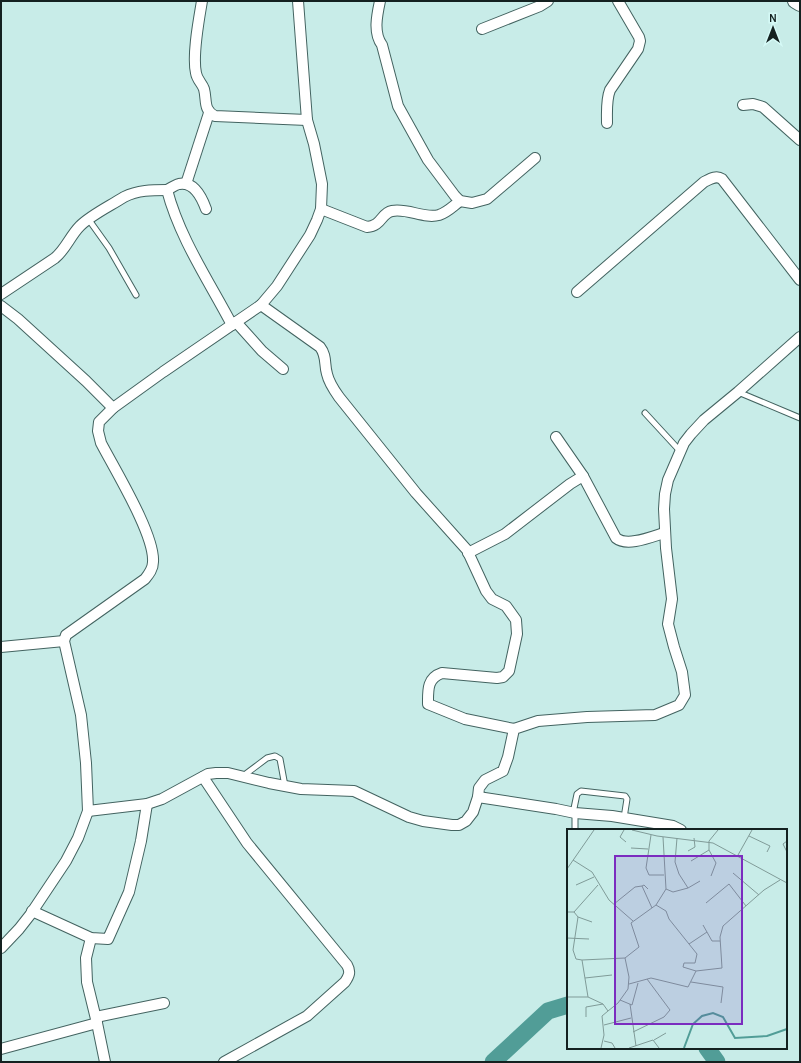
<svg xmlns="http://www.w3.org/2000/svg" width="801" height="1063" viewBox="0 0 801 1063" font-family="Karla,sans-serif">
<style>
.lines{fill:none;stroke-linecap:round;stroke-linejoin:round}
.river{stroke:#519d97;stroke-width:17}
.service-casing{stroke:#436360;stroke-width:7}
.minor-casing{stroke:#436360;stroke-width:12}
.secondary-casing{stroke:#436360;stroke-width:16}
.service{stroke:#fff;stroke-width:5}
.minor{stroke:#fff;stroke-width:10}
.secondary{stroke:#fff;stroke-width:14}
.inset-river{fill:none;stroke:#519d97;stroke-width:2}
.inset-road{fill:none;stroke:#809b98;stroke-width:1}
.view{fill:#7b2cbf;fill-opacity:0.15;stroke:#7b2cbf;stroke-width:2}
.inset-edge{fill:none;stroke:#142120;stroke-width:2}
</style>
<rect width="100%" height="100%" fill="#c8ece8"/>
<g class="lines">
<g class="river">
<polyline points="707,1048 717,1062"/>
<polyline points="493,1062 548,1011 568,1005"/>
</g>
<g class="service-casing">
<g id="service">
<polyline points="89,220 109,248 136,295"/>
<polyline points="738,392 800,418"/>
<polyline points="645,413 680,451"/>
<polyline points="243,776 267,758 275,756 280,759 285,786"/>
<polyline points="573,813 577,794 581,791 625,796 627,799 624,818"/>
<polyline points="575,830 575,813"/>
</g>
</g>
<g class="minor-casing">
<g id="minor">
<path d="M202,1C199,19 192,55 196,73C197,80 202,83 204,89C207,100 203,110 215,116L307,120"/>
<path d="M380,1C377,15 373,33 382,45L398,106L428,160L455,196L460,201L472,203L487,199L535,158"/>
<polyline points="482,29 540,6 548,1"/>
<polyline points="743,105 753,104 763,107 800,140"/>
<path d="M607,123C607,112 606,100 610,90L638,49L640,41L639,37L618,1"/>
<polyline points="186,184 209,113"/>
<path d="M206,209C202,198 194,181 179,184C175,185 171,188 167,190C180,239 209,281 232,325"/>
<path d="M321,209L367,227C382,226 381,213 392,211C408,208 424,219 439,215C448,212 453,206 460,201"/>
<path d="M577,292L704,182C710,179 716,175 722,179L800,280"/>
<path d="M1,294L55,258C66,249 70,236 80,226C91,215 110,206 124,197C138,190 152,190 167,190"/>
<path d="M261,305L320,347C327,356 324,364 327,374C329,383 334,390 339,397L416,493L467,550L486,591L492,599L506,606L516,620L517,634L509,671L503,677L497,678L442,673C427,678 428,690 428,704L465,719L514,729"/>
<polyline points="1,306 18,319 86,381 113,408"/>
<polyline points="236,322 262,351 283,369"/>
<path d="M556,437L583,476L616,538C627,547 651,537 664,533"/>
<polyline points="468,553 505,534 570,484 583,476"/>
<polyline points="1,647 64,641"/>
<path d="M203,777L247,843L347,965C351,972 349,976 345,982L307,1016L224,1062"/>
<polyline points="478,797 556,809 575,813 612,816 673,826 681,830"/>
<polyline points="88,811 147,804 162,799 208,774 216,773 228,773 269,783 301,789 354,791 409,817 423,821 452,825 459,825 466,821 473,812 478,797 479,788 485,780 503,771 508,757 514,729 538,721 587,717 655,715 679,705 685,695 682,672 674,647 668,624 672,599 666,548 664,509 665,494 668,480 684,443 691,434 704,420 738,392 800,337"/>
<polyline points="32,911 91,938 108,939 129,892 141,841 147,804"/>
<polyline points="91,938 86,958 87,982 97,1023 105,1062"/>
<path d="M1,948L19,929L30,915L66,861L78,838L88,811L86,763L81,715L64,641L66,635L145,579C149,574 153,569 153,562C155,535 115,470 101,443L98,431L99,422L113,408L163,372L261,305L277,286L310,235L317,220L321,209L322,184L314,144L307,120L298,1"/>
<polyline points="96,1017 164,1003"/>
<polyline points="1,1049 97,1023"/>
</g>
</g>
<g class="secondary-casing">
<polyline id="secondary" points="795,1 800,4"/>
</g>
<use href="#service" class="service"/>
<use href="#minor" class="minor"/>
<use href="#secondary" class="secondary"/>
</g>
<g transform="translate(567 829)">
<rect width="220" height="220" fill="#c8ece8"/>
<path class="inset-river" d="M117,219L126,195L135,187L146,184L156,188L168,209L200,207L220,200"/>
<path class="inset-road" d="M57,1L53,8L59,13M65,1L90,7L146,14L220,54M84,6L79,39L82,46H97M182,7L203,17L200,23M110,9L108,33L112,45L121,59L133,52M220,12L216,15L220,23M64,19L81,20M142,21L149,34L144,47M121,22L128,18L127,9M171,26L185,1M6,31L25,43L42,71L66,92M124,32L142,21V12L151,1M0,40L27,1M166,44L192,66M9,56L27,48M81,60L77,56L75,57L85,79M99,60L106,63L121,59M139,74L162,55L179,77M47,75L68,58L75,57M89,76L99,82L102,90L130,125L128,134H117L116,138L129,142M0,83H7L31,56M7,83L11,88L6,121L9,130L15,131L21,168M11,88L25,93M136,96L145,112H153M0,109L22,110M122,115L140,103M15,131L58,129M18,149L45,146M124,153L156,158L154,174M62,155L84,149L121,158L129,142L155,139L153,108L156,97L197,61L213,51M0,168H21L36,175L41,182L35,187L37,206L34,219M53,171L65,176L71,154M63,175L69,217M41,182L51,174L61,160L62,148L58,129L72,118L64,94L89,76L99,60L96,8M19,188V178L36,175M37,196L64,189M66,203L97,188L103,181L80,150M87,211L99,204M37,212L45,214L48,219M62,219L86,211L92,219"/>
<path class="view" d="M48,27H175V195H48Z"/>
<rect width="220" height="220" class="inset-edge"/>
</g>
<rect width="801" height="1063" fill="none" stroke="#142120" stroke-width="4"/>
<g transform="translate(773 28)" stroke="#d5f9f6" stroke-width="3" paint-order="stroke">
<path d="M0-3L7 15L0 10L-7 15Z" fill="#142120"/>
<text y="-6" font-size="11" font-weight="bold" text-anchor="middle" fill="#142120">N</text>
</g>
</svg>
